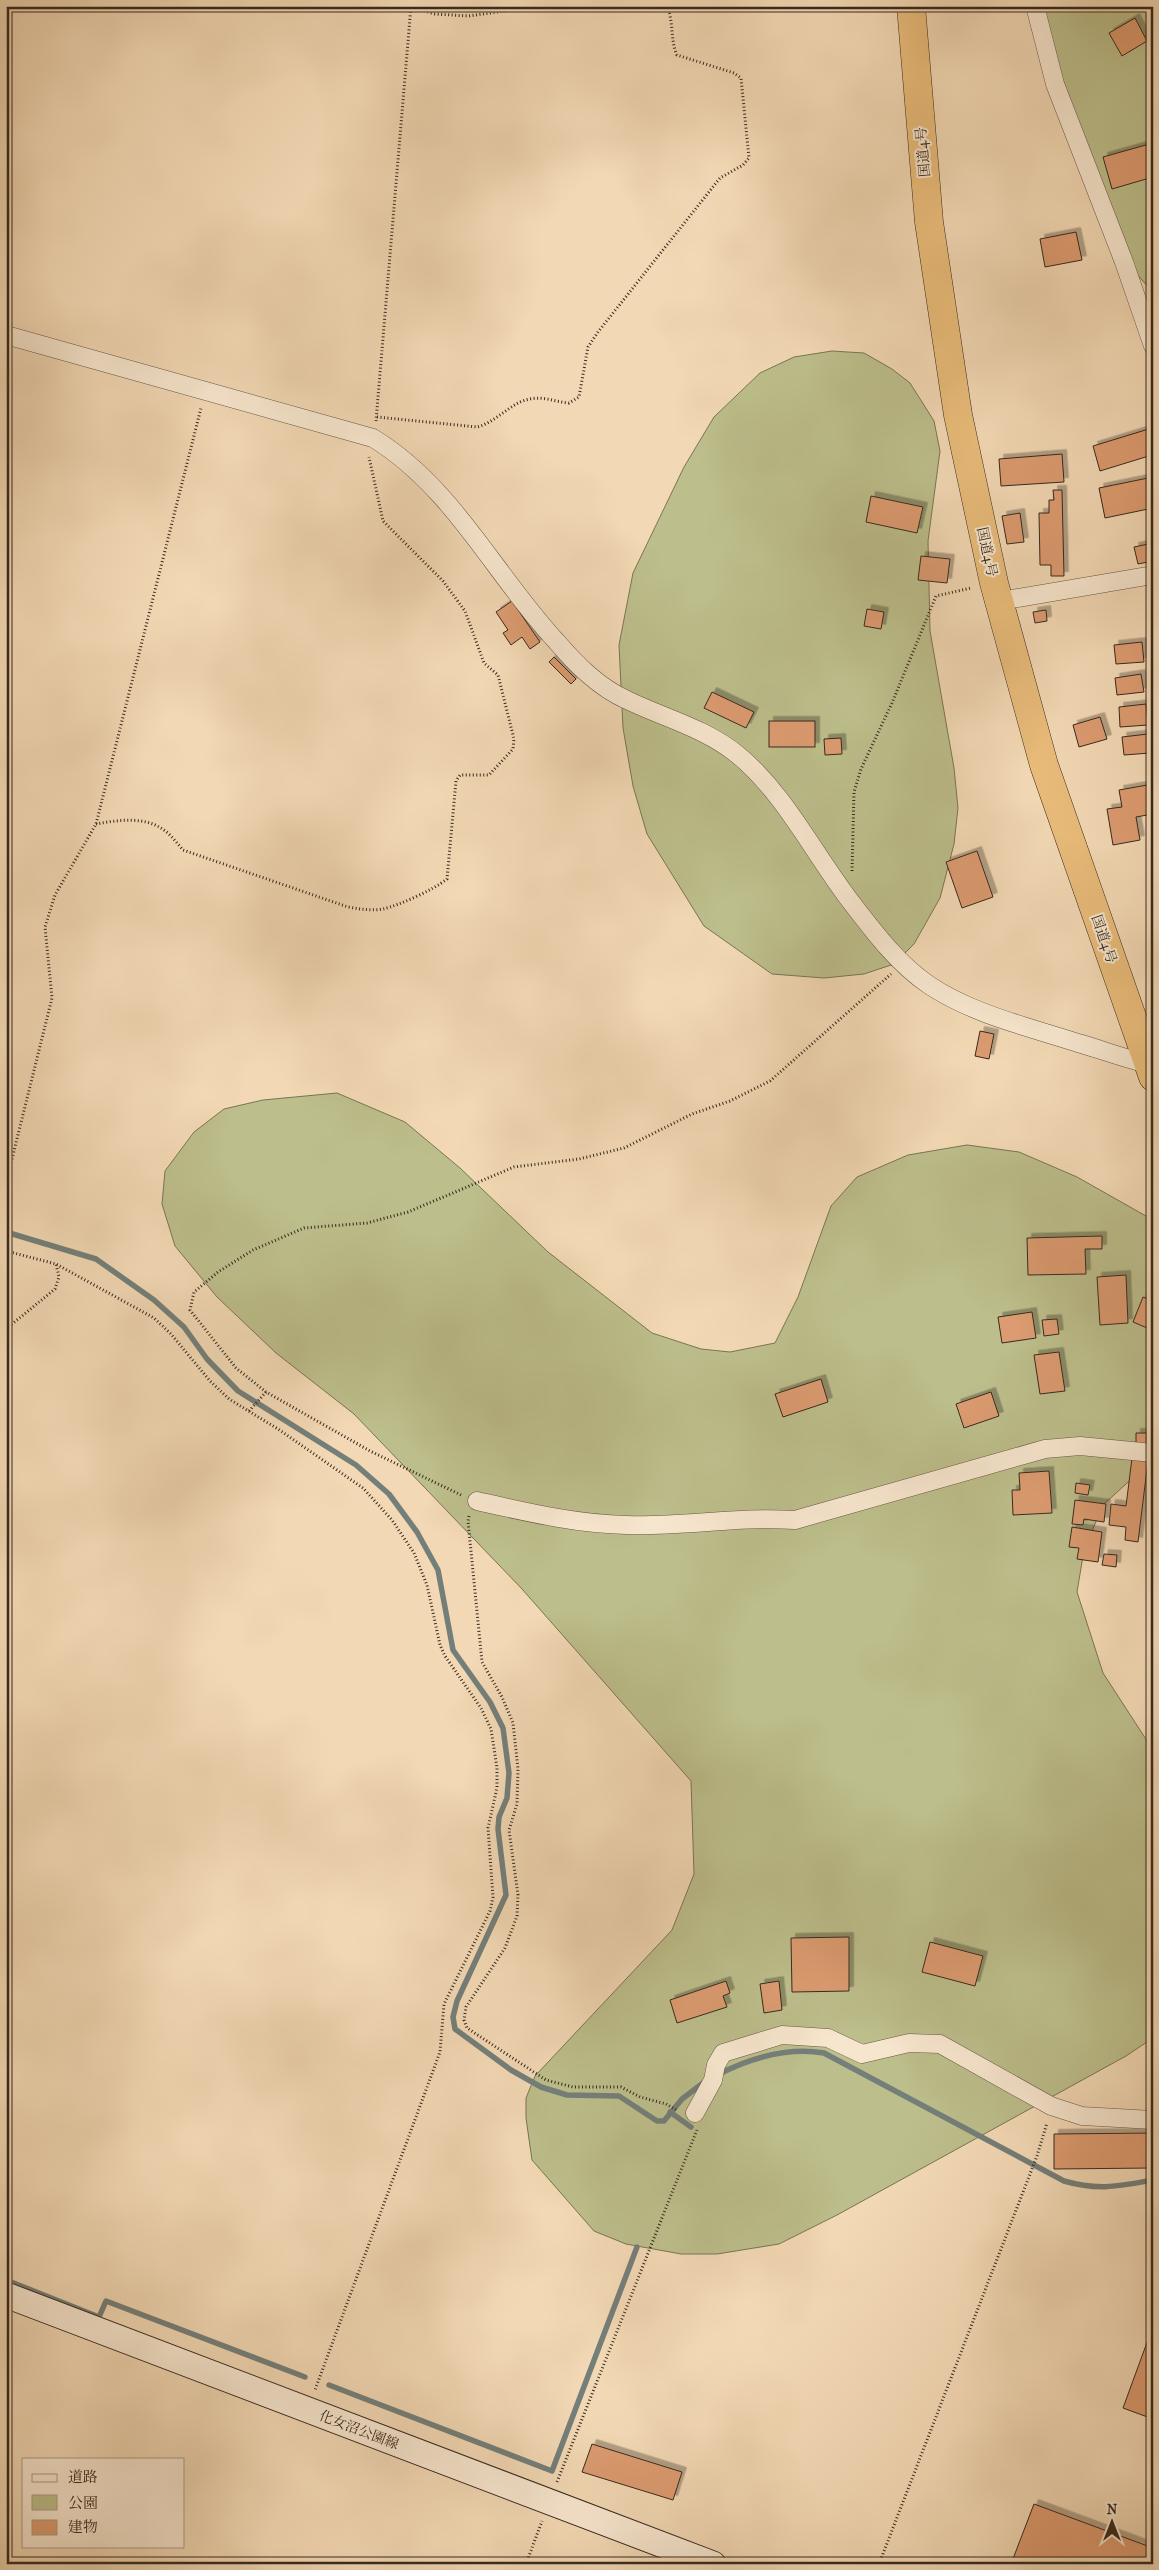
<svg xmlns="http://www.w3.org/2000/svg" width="1159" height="2570" viewBox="0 0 1159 2570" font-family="'IM FELL French Canon','Noto Serif JP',serif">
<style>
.green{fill:#bcbe8b;stroke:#7a7455}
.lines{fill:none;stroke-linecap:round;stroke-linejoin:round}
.stream{stroke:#747f7a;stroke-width:5.5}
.building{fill:#dc9b70;stroke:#37291f;filter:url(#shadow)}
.street-casing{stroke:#654;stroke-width:19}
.secondary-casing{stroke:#37291f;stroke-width:27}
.highway-casing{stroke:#37291f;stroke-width:29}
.path{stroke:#37291f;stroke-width:3;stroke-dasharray:1 2.5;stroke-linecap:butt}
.street{stroke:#f7e6ce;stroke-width:18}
.secondary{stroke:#f7e6ce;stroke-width:25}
.highway{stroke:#e9bc7a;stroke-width:28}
.labels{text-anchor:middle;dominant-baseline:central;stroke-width:4;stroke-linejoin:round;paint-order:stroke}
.street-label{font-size:14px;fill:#37291f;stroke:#f7e6ce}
</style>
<defs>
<filter id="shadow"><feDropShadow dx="4.5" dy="-4.5" stdDeviation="0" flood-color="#0004"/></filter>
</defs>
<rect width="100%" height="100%" fill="#f2d8b4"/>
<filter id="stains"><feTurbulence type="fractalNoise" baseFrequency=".004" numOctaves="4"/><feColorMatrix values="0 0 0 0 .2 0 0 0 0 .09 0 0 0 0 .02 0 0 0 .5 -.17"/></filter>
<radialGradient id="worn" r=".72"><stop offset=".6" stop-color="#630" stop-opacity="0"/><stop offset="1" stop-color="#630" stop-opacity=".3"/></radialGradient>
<g class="green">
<polygon points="1029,6 1153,6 1153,292 1131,268"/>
<polygon points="832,351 864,353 892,369 910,383 934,421 940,451 928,541 930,631 954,768 958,808 954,844 940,898 914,944 894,964 864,974 824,978 772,974 704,926 647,834 633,786 623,728 619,645 633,573 684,467 714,417 760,373 794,357"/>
<polygon points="337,1093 405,1122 460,1168 548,1252 652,1333 701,1349 730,1352 775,1343 798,1297 831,1206 857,1177 908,1155 967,1145 1019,1152 1077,1177 1153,1220 1153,1462 1149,1463 1103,1505 1084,1550 1077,1592 1103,1673 1153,1750 1153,2038 1126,2056 837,2215 779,2244 717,2254 681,2254 626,2244 594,2231 532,2160 526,2118 526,2098 535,2076 672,1930 694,1874 691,1781 522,1589 354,1414 276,1353 217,1297 175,1246 162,1204 165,1171 194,1132 224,1109 263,1100"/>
</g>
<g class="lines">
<g class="stream">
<polyline points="6,1232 96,1259 154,1300 184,1327 207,1359 238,1391 356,1465 389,1494 417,1532 438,1570 453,1650 490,1702 503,1728 509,1773 507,1798 499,1817 498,1829 506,1895 457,2001 453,2017 455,2029 511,2070 541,2087 567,2095 619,2096 657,2121 664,2121 682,2099 707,2080"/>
<path d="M717,2075C750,2058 787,2047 824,2053L1064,2181C1099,2191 1119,2186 1153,2180"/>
<polyline points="670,2112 691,2127"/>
<polyline points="6,2280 99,2317 106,2301 305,2377"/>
<polyline points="329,2385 552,2471 637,2247"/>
</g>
</g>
<g class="building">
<polygon points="1135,18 1147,41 1122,56 1109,33"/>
<polygon points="1153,143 1153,177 1112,189 1103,157"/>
<polygon points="1076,232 1082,260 1045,267 1040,239"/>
<polygon points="1152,428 1153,458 1152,455 1100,471 1093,446"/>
<polygon points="1062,454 1064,482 1001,486 999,459"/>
<polygon points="1153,477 1153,508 1105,518 1099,488"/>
<polygon points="1053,490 1062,490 1064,576 1051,576 1051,565 1040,565 1039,513 1049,513 1049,500 1054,500"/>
<polygon points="871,496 923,507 917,533 866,522"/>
<polygon points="1020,513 1024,542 1007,544 1002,516"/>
<polygon points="1153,543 1153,561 1138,564 1134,547"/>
<polygon points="921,556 950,559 947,583 918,580"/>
<polygon points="512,601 540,642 530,649 522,637 511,645 503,633 508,630 496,612"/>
<polygon points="867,609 884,612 881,629 864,626"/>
<polygon points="1046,610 1047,621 1035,623 1033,612"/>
<polygon points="1142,642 1144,662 1116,664 1114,645"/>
<polygon points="554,657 576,679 571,684 549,662"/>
<polygon points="1141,674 1144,692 1117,695 1115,678"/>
<polygon points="712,692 754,712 746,728 704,708"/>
<polygon points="1146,704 1148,725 1120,727 1119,707"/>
<polygon points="1100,717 1107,739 1079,747 1073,725"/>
<rect x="769" y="721" width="46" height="26"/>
<polygon points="1148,734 1150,753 1124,755 1122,737"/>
<polygon points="841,738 842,754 825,755 824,739"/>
<polygon points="1153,784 1153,814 1136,817 1140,840 1113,845 1107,809 1122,807 1119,790"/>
<polygon points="977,851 993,897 962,908 946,862"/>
<polygon points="980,1031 994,1034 989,1059 975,1056"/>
<polygon points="1102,1236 1102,1249 1085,1249 1086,1274 1028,1275 1027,1238"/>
<polygon points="1126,1275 1128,1323 1100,1325 1097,1277"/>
<polygon points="1143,1297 1153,1301 1152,1330 1133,1322"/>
<polygon points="1032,1312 1036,1338 1002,1343 998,1317"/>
<polygon points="1057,1319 1059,1334 1044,1336 1042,1320"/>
<polygon points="1059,1352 1065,1391 1040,1394 1034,1355"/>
<polygon points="821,1379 828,1402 783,1417 775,1394"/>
<polygon points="991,1392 999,1416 964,1428 956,1404"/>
<polygon points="1136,1433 1147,1433 1147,1445 1136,1444"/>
<polygon points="1132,1458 1148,1461 1138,1542 1125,1540 1126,1527 1109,1525 1111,1504 1126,1506"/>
<polygon points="1049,1471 1052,1513 1013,1515 1012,1490 1020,1490 1019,1473"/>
<polygon points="1076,1483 1090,1485 1088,1495 1075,1493"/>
<polygon points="1075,1500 1106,1504 1104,1522 1084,1519 1083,1525 1072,1524"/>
<polygon points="1072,1527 1102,1532 1098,1562 1077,1559 1079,1548 1069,1547"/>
<polygon points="1104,1554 1117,1555 1116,1567 1102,1565"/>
<polygon points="849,1937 849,1991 792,1992 791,1938"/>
<polygon points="930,1942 983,1956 975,1986 922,1972"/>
<polygon points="726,1981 730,1993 723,1996 727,2007 677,2023 670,2000"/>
<polygon points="779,1981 782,2010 764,2013 760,1984"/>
<polygon points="1153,2133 1152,2168 1054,2169 1054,2134"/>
<polygon points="1153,2326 1153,2419 1123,2408"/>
<polygon points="592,2444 682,2472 673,2500 582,2472"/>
<polygon points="1034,2504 1153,2548 1153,2564 1011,2564"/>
</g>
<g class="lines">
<g class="street-casing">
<g id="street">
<polyline points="1035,6 1055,84 1124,262 1153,346"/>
<path d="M6,335L373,438C453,487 494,574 556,641C576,664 598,687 627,700C664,718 705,728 738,755C785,794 814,854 851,902C874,932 898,964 929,985C972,1014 1029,1027 1078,1043C1103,1050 1128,1060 1153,1065"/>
<polyline points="1000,601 1153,575"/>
<path d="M477,1501C526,1512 576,1524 627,1525C683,1527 738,1516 795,1520L1045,1449L1080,1446L1153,1453"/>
<polyline points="695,2113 713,2080 716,2065 723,2053 782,2035 828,2038 862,2054 909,2043 940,2044 1051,2106 1082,2116 1153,2120"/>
</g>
</g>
<g class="secondary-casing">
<polyline id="secondary" points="6,2295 713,2564"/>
</g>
<g class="highway-casing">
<polyline id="highway" points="911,6 929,222 958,415 994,583 1044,765 1153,1077"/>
</g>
<g class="path">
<polyline points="411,6 434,14 469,16 540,6"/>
<path d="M377,417L477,427C497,422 511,402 530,399C543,396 556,402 569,403L579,397L588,347L598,332L720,178L743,165L749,158L741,78L734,73L677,55C670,40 674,22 667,6"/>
<polyline points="376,421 411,6"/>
<path d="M96,824C118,820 145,816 164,830C171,835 177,843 183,850L348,907C360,909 371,911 383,909C400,905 433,890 447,879L456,781L460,775H489L513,749L514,739L498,675L484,663L465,611L443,581L383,521L369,457"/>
<polyline points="852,871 854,792 861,769 892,703 936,596 971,588"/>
<polyline points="6,1183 52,998 45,927 55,895 96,824 201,408"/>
<polyline points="6,1251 56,1264 154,1318 171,1334 210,1381 229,1399 278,1429 363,1488 392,1520 414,1553 427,1585 440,1645 445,1656 481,1708 491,1729 497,1768 497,1788 488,1828 493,1897 490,1911 444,2004 440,2052 315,2390"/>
<polyline points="6,1329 55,1289 59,1277 56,1264"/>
<polyline points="249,1411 266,1392"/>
<polyline points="461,1495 370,1451 266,1392 236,1368 190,1310 194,1292 218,1272 253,1250 304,1228 367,1223 408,1212 514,1167 579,1159 624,1148 692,1114 730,1101 770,1081 891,974"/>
<polyline points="469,1516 468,1521 482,1662 502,1697 513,1723 518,1769 517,1804 509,1830 518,1895 517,1916 505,1948 466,2007 464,2020 467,2028 546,2080 573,2087 621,2087 640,2097 666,2104 678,2111"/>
<polyline points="557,2482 697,2130"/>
<polyline points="526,2564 542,2521"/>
<polyline points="879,2564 1037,2156 1047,2123"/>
</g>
<use href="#street" class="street"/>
<use href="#secondary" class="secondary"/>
<use href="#highway" class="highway"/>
</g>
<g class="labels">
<g class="street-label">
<text transform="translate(923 152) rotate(-95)">国道4号</text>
<text transform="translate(987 552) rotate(78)">国道4号</text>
<text transform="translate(1104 939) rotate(71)">国道4号</text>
<text transform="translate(359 2430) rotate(21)">化女沼公園線</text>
</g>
</g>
<rect width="1159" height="2570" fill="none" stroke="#f2d8b4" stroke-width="25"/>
<rect x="8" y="8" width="1144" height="2555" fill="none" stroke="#37291f" stroke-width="2.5"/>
<rect x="12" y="12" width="1134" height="2545" fill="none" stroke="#37291f"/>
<rect x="22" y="2458" width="162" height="90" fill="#f7e6ce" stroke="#aa9a88"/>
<rect x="32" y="2474" width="25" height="8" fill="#f7e6ce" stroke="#aa9a88"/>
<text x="68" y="2482" font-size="15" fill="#37291f">道路</text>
<rect x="32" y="2495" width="25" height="15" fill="#bcbe8b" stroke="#aa9a88"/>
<text x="68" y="2508" font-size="15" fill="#37291f">公園</text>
<rect x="32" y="2520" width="25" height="15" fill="#dc9b70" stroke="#aa9a88"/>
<text x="68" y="2532" font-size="15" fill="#37291f">建物</text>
<g transform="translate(1112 2522)" stroke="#f7e6ce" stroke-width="4" paint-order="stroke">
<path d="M0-4L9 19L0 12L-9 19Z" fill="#37291f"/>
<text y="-8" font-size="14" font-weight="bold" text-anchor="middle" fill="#37291f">N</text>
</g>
<rect width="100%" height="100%" filter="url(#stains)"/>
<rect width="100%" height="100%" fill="url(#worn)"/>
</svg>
